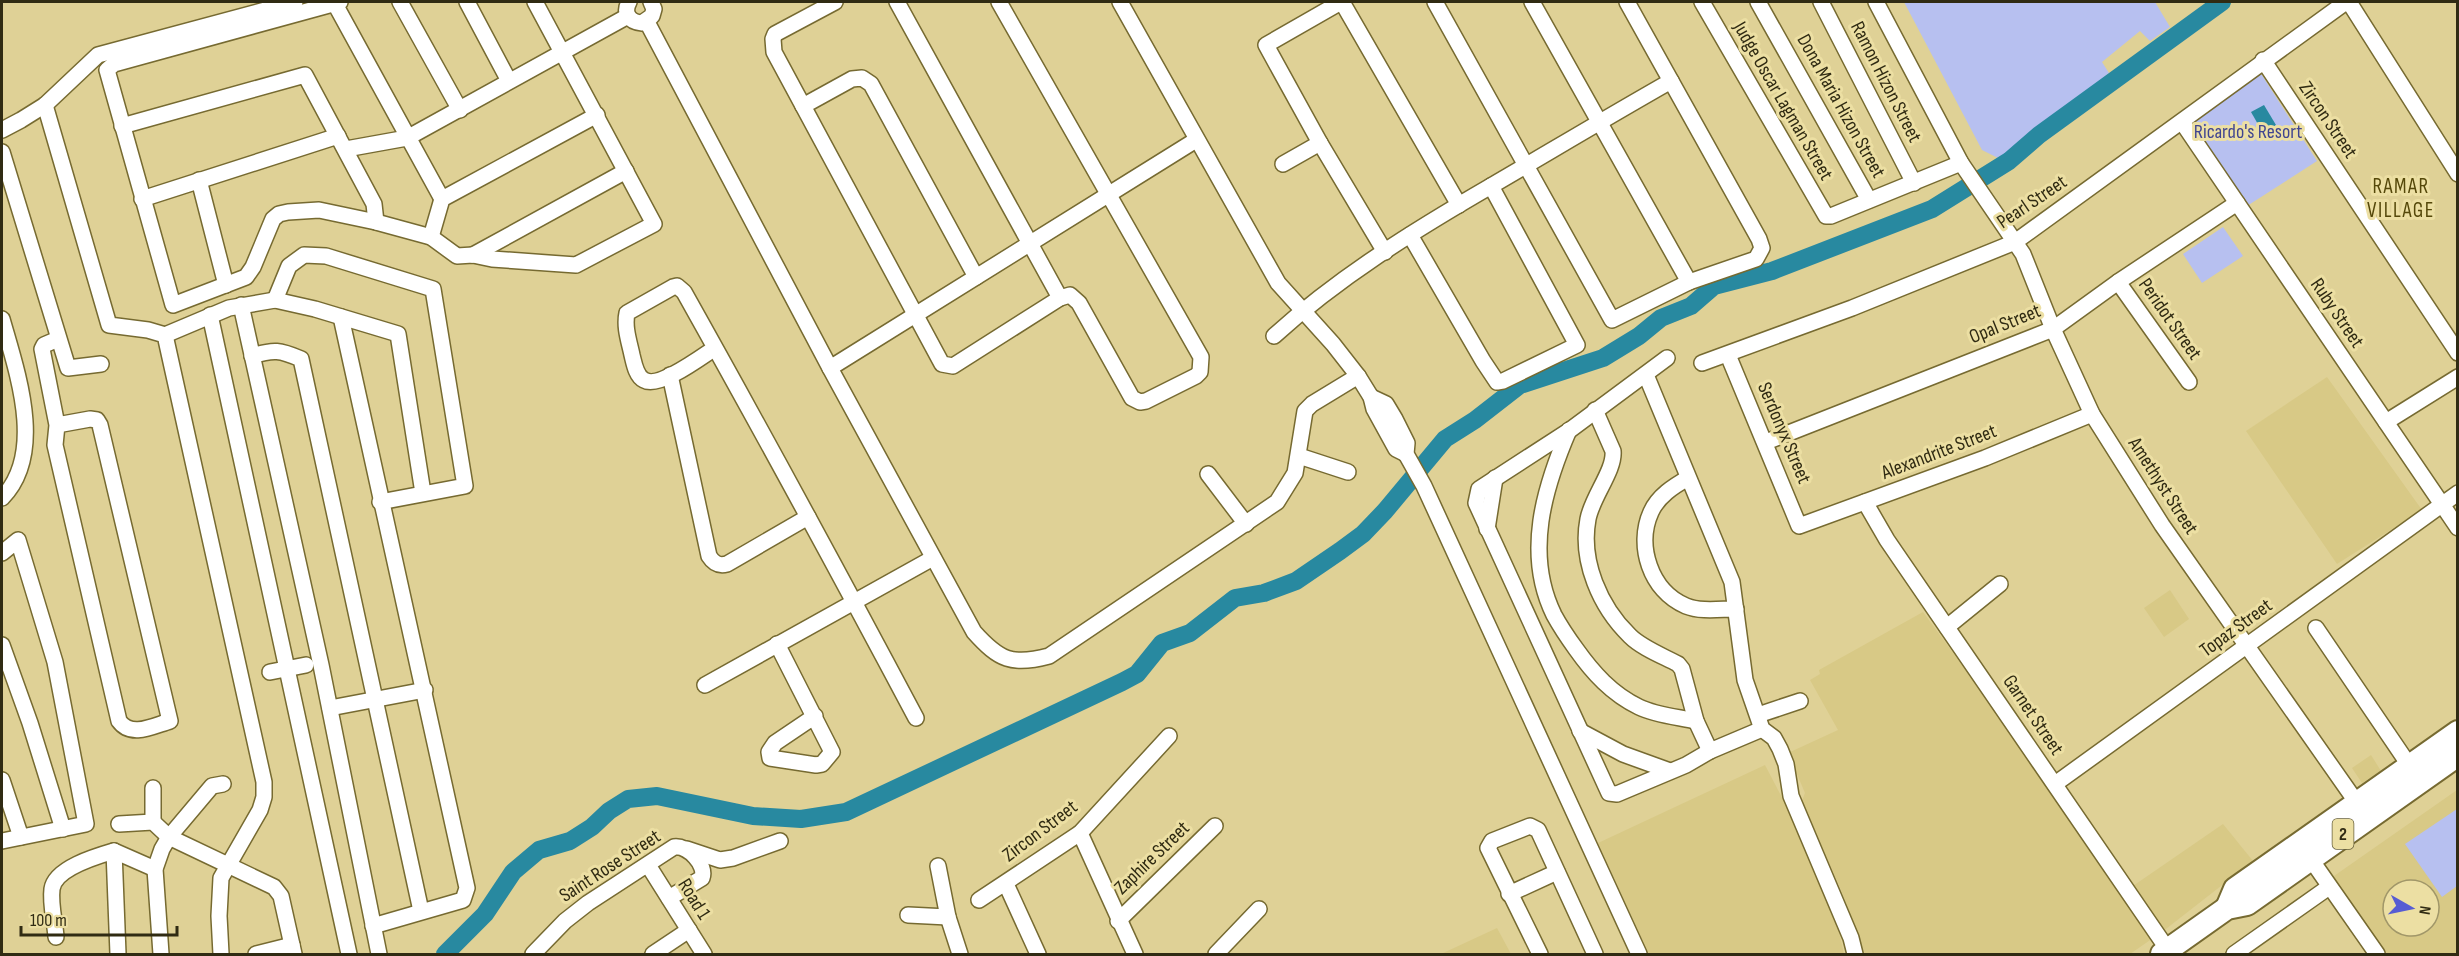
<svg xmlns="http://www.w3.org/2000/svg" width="2459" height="956" viewBox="0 0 2459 956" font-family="'Sofia Sans Condensed',sans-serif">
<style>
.built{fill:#d8c986;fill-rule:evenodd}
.green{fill:#b7c0f0}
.water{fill:#2889a0}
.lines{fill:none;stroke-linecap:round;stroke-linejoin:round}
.river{stroke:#2889a0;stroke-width:18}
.minor-casing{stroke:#766a31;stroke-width:18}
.highway-casing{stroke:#766a31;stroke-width:26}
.minor{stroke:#fff;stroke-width:15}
.highway{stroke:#fff;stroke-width:22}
.labels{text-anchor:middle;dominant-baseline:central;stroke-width:6;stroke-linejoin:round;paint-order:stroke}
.shield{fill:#ecdfa3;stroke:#68613e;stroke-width:1.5}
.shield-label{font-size:18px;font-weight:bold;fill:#302b13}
.street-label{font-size:20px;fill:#302b13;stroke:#ecdfa3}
.park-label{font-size:20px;fill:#404590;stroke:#ecdfa3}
.neighbourhood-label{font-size:21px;letter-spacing:1.5px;fill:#55480a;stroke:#ecdfa3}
</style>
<rect width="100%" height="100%" fill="#dfd196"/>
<g class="built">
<polygon points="2327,377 2422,510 2337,564 2246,431"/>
<polygon points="2170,590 2189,619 2164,637 2144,608"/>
<polygon points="1923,612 2047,781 2156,936 2130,954 1865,954 1841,890 1802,801 1805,793 1788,753 1838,730 1810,680 1820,674 1819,670"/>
<polygon points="2371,755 2381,771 2362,783 2352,768"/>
<polygon points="1765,765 1800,832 1839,932 1844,954 1649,954 1598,843"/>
<path d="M2457,790V954H2385L2339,888L2334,876ZM2393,890H2429V926H2393Z"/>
<polygon points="2223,824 2253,861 2162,932 2130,888"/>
<polygon points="1497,928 1511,954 1441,954"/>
</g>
<g class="green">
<polygon points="1904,2 2155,2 2170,27 2150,41 2140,31 2102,62 2109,73 2004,161 1982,150"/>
<polygon points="2260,72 2317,161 2247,206 2189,120"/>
<polygon points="2223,227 2243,256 2202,283 2183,254"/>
<polygon points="2457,809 2457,886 2442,897 2405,844"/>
</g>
<polygon class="water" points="2264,105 2276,125 2263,133 2251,112"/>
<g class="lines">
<polyline class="river" points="445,954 485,914 513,872 539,850 570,841 592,827 609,811 628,799 657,796 753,816 801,819 846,812 1122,682 1137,674 1162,643 1190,633 1235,598 1264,593 1296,581 1340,551 1363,534 1385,511 1445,439 1475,420 1520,385 1603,358 1639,336 1661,318 1691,306 1714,286 1772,271 1932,209 2009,161 2039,135 2222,2"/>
<g class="minor-casing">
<g id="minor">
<polyline points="340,2 114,64 107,70 173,305 246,277 253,267 273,219 279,214 288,212 319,210 376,222 431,237 457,256 473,255 492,259 576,265 654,224 535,2"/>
<polyline points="400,2 460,110"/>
<polyline points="467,2 509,81"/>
<path d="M629,2C623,13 629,22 642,23L652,16L654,9L651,2"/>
<polyline points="835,2 775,34 773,39 774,52 942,364 953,366 1060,298 1070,295 1079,303 1132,398 1140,402 1146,401 1196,376 1200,372 1201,357 999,2"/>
<polyline points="897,2 1060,298"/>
<polyline points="1120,2 1278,283 1333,344 1358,376 1371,397 1374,409 1396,449 1406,454"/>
<polyline points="1341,2 1266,45 1320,143 1385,252"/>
<polyline points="1342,2 1459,205"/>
<polyline points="1435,2 1612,320 1689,282 1756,259 1762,248 1759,239 1627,2"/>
<polyline points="1532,2 1689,282"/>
<polyline points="1702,2 1826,216 1831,216 1961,163"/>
<polyline points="1758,2 1869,200"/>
<polyline points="1821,2 1914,183"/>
<polyline points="1876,2 1961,163 2023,254 2053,329 2092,414 2162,525 2357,803"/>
<polyline points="2349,2 2458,174"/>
<polyline points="335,4 442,199"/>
<path d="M647,22L830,368L974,632C999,660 1012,666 1049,656L1277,502L1295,473L1305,411L1312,404L1358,376"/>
<polyline points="2263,60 2458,353"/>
<polyline points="45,105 109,325 148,330 165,335 264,782 264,797 260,810 221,878 219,916 221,954"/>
<polyline points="803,106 852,79 862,78 871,84 976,277"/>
<polyline points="2182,122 2458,528"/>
<polyline points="122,126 305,75 374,204 376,222"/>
<polyline points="2,130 21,120 45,105 98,55 295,2"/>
<polyline points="346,149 407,138 628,16"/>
<polyline points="2,152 68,368 101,364"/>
<polyline points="1283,164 1320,143"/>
<polyline points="199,180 226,285"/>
<polyline points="142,199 338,136"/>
<polyline points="1410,235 1483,361 1497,382 1503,381 1577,345 1491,186"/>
<polyline points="431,237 442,199 597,115"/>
<polyline points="473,255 626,171"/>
<polyline points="2118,282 2189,382"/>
<polyline points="275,300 289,266 304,255 326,256 433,289 465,486 380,502"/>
<polyline points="241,305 321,665 379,954"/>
<polyline points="210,315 349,954"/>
<polyline points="341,317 467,888 463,900 373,926"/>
<path d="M2,319C17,372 46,453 2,498"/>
<polyline points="165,335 229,308 275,300 315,309 398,334 423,493"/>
<path d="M1274,336C1339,277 1415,230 1491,186C1551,151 1611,115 1671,81"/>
<path d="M715,348C701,357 659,389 644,380C636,376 634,363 632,355C629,341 624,327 627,313L673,287L677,286L684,292C763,433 840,575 916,718"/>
<polyline points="1728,355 1799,526 1985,458 2092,414"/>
<path d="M252,356C274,349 280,350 301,359L421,911"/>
<polyline points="1667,358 1570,430 1479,489 1476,503 1609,793 1617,794 1686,765 1710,751 1762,729"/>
<polyline points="1702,363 1852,308 2015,242 2346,2"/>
<polyline points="830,368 1196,140"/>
<path d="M670,375L709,556C714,564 719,566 727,564L808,517"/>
<polyline points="1646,375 1732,582 1745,680 1762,729 1774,738 1780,749 1786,764 1791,796 1851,938 1855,954"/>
<polyline points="1371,397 1386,404 1395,419 1407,443 1406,454 1424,486 1639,954"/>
<path d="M1595,410L1613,451C1615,470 1592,497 1588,519C1580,561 1600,607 1630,636C1642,648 1663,656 1678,664L1682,669L1696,721L1710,751"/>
<polyline points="2386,422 2458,377"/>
<path d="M57,425L90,419L97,420L100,425L170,721C153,726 131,738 119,721L55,445L57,425L42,349L44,345L58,339"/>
<path d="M1569,430C1544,488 1524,554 1554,615C1560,626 1568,638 1576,649C1593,673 1612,694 1639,707C1655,715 1678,717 1696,721"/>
<polyline points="1766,442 2053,329 2118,282 2237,203"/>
<polyline points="1299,456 1348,472"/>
<polyline points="1208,474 1246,524"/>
<path d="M1688,478C1674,486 1658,496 1651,512C1636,545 1650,591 1686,606C1701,612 1720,609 1736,609"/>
<polyline points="1865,502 1887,540 2168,950"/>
<polyline points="1487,529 1495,478"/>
<polyline points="2,553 18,540 55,662 86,824 2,841"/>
<polyline points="1947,627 2000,584"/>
<polyline points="2316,628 2409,765"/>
<polyline points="777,644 832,752 822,764 816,765 770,758 769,752 775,743 815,716"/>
<polyline points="2,645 30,723 63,829"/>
<polyline points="270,672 306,665"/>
<polyline points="705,685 933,558"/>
<polyline points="330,708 425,690"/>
<polyline points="1758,715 1800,701"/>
<polyline points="1580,731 1623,754 1670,771"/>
<polyline points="2,780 21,837"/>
<polyline points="2055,784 2458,493"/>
<polyline points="153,788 153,822"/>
<polyline points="119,824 153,822 169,837 274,887 281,896 294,954"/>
<polyline points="1080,833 1135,954"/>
<polyline points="687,849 720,860 733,858 780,841"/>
<polyline points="114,851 118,954"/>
<polyline points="2310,858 2377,954"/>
<polyline points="648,865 704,954"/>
<polyline points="938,866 948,917 960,954"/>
<polyline points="1006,884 1038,954"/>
<polyline points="1509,894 1557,872"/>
<polyline points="979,900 1080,833 1169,736"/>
<polyline points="908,915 948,917"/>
<polyline points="1118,921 1215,826"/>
<path d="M56,937C55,922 50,904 52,889C55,868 97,856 114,851L155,869"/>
<polyline points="161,954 155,869 162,849 169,837 212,786 223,784"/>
<polyline points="256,954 292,945"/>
<path d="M533,954L565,921L588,903L674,847C688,845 707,865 702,878L669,898"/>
<polyline points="653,954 689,930"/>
<polyline points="1216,954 1259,909"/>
<polyline points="1540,954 1488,848 1492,841 1530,826 1538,830 1595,954"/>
<polyline points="2234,954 2329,887"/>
</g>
</g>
<g class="highway-casing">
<g id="highway">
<polyline points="2227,908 2235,889 2458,732"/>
<polyline points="2162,954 2227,908 2247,904 2458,755"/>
</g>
</g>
<use href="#minor" class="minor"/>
<use href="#highway" class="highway"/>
</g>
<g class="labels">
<rect class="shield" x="2332.5" y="819" width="21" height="30" rx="4.5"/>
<g class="shield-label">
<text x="2343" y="834">2</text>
</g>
<g class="street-label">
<text transform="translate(1886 82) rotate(63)">Ramon Hizon Street</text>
<text transform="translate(1783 101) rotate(60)">Judge Oscar Lagman Street</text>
<text transform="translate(1841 106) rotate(61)">Dona Maria Hizon Street</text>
<text transform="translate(2328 120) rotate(56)">Zircon Street</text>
<text transform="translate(2032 202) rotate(-34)">Pearl Street</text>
<text transform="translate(2337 313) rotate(56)">Ruby Street</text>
<text transform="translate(2170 319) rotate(55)">Peridot Street</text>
<text transform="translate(2005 324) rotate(-22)">Opal Street</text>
<text transform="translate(1784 433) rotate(67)">Serdonyx Street</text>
<text transform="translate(1939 452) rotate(-21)">Alexandrite Street</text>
<text transform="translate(2163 486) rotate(57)">Amethyst Street</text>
<text transform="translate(2236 628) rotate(-36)">Topaz Street</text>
<text transform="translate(2033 715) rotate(56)">Garnet Street</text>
<text transform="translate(1040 831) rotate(-37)">Zircon Street</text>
<text transform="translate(1152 858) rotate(-44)">Zaphire Street</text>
<text transform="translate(610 866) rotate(-33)">Saint Rose Street</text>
<text transform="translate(694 899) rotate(58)">Road 1</text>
</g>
<g class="park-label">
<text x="2248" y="132">Ricardo's Resort</text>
</g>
<g class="neighbourhood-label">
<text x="2401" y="186">RAMAR<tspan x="2401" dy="24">VILLAGE</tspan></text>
</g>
</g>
<rect width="2459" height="956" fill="none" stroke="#302b13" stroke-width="6"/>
<g transform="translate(2411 908) rotate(99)"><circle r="28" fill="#ecdfa3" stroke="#a19769" stroke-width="1.5"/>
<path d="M0-4.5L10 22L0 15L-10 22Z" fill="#575cd3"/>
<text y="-9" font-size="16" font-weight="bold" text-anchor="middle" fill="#302b13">N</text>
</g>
<path d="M21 926v9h156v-9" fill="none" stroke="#302b13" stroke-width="3"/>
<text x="30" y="926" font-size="18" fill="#302b13" stroke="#ecdfa3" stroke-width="4.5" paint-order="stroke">100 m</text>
</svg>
